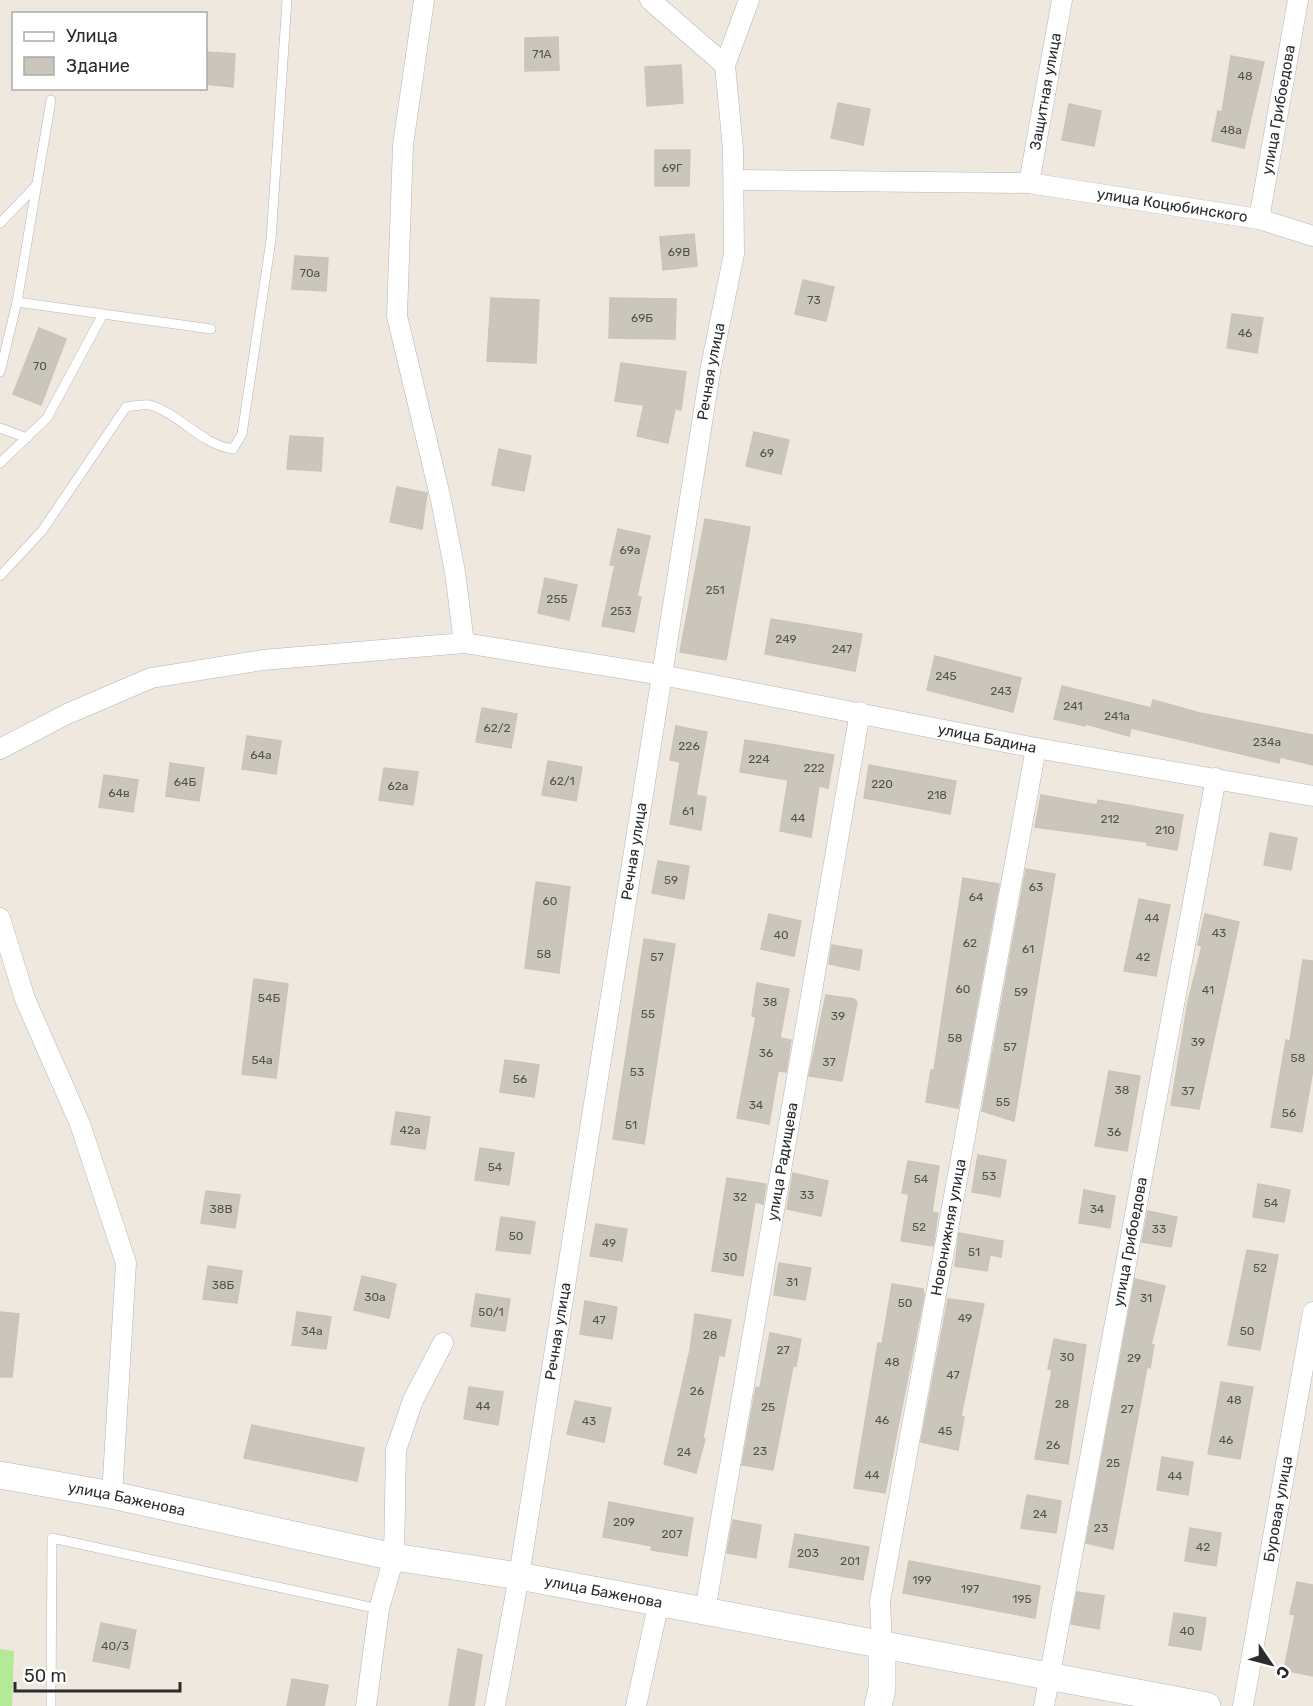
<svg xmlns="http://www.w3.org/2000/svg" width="1313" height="1706" viewBox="0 0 1313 1706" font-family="Rubik,sans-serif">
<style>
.green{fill:#b2ea96}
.building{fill:#cac6bc;stroke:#cbc4b7;stroke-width:1.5}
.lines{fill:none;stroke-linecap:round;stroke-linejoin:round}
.lane-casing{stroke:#b2b4c1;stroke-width:10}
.street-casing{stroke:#b2b4c1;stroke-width:21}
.secondary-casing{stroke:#b2b4c1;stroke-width:28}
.lane{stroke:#fff;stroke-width:9}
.street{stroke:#fff;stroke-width:20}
.secondary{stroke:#fff;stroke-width:27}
.labels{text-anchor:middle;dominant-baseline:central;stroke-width:5;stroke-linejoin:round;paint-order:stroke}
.number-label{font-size:12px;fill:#545250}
.street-label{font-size:15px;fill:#2c2c2c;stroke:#fff}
</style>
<rect width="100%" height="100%" fill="#efe8de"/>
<polygon class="green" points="0,1649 14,1651 12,1706 0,1706"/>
<g class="building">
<polygon points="558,37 559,70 525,71 525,38"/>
<polygon points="206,52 235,54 233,87 206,84"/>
<polygon points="1231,56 1264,62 1244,148 1212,141 1218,111 1222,112"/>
<polygon points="681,65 683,103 647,106 645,67"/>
<polygon points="838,103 870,109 863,145 831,138"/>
<polygon points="1069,104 1101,111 1094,146 1062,140"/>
<polygon points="655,150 690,150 689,186 655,186"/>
<polygon points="694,234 697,266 663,270 660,237"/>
<polygon points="295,256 328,258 326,291 292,289"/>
<polygon points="803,280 834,287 826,321 795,314"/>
<polygon points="491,298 539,300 536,363 487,361"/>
<polygon points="610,298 676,299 675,339 609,338"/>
<polygon points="1232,314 1263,318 1257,353 1227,348"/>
<polygon points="39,328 66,339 41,405 13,394"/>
<polygon points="621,363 686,372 681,410 675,409 668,443 637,436 644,405 615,401"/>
<polygon points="754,432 789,440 781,474 746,466"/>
<polygon points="290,436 323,438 321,471 287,469"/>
<polygon points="499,449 531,456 524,491 492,485"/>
<polygon points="397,487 427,493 422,529 390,522"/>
<polygon points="705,519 750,527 726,660 680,652"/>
<polygon points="618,529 650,536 637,596 641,597 634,632 602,626 615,565 610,565"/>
<polygon points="545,578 577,585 569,620 538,613"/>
<polygon points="771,619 862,634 855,671 765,654"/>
<polygon points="935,656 1021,678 1013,712 927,690"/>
<polygon points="1062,686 1151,708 1153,700 1200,713 1313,735 1313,765 1280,757 1279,763 1131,728 1129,736 1086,724 1085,726 1054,719"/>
<polygon points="482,708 517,714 511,748 476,742"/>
<polygon points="676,726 707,732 696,795 706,797 701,830 670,824 680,762 670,760"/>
<polygon points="247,736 281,741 276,774 242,769"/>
<polygon points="745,740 834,755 828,788 819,786 811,837 780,831 788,780 740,772"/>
<polygon points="548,761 582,767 576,801 542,795"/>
<polygon points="170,763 204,768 199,801 166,796"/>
<polygon points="869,765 956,781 950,814 864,798"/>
<polygon points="384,768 418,772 413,805 379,800"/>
<polygon points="104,775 138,780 133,812 99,807"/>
<polygon points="1041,795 1097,805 1098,800 1127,805 1183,815 1177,850 1147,845 1147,842 1035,827"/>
<polygon points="1270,833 1297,838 1291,870 1264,865"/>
<polygon points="658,861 689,866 684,899 652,893"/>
<polygon points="1026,869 1055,874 1014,1121 982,1111"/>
<polygon points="963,878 999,884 958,1108 926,1102 931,1070 934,1070"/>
<polygon points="536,882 570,887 559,973 525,968"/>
<polygon points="1139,899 1170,905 1156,976 1124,971"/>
<polygon points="769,914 801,921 794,956 761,949"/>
<polygon points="1205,914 1239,922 1199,1109 1171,1105 1188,1002 1202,946 1198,945"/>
<polygon points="644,939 675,944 644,1144 613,1139"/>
<polygon points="832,945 862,950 859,970 829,964"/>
<polygon points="1303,960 1313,961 1313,1069 1302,1132 1271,1127 1286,1040 1290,1041"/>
<polygon points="254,979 288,984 276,1078 242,1074"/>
<polygon points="757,983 789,989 780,1038 791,1040 786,1072 778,1071 769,1124 737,1118 756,1017 752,1016"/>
<polygon points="826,995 854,999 857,1002 842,1081 809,1076"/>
<polygon points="505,1060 539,1065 534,1097 500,1092"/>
<polygon points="1109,1071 1140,1076 1127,1151 1095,1146"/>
<polygon points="396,1112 430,1117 425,1149 391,1144"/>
<polygon points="480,1148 514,1153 509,1185 475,1180"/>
<polygon points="978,1155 1006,1160 1000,1197 972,1192"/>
<polygon points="908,1161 939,1166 932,1212 938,1213 933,1246 901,1241 909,1194 902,1193"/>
<polygon points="793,1173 828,1181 821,1216 787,1209"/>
<polygon points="727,1178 766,1184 763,1204 755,1202 743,1276 712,1271"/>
<polygon points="1258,1184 1290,1190 1284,1222 1253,1217"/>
<polygon points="1084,1190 1115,1196 1110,1228 1079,1223"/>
<polygon points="206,1191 240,1195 235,1228 201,1223"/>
<polygon points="1148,1211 1177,1217 1171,1247 1142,1242"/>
<polygon points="501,1217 535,1222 530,1254 496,1250"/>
<polygon points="596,1224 627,1229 622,1261 590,1256"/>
<polygon points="959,1233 1003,1241 1001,1257 990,1255 987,1271 955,1266"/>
<polygon points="1247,1250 1278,1255 1260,1350 1228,1345"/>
<polygon points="779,1263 811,1268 805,1300 774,1295"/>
<polygon points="208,1266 242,1271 237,1303 203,1299"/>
<polygon points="362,1276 396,1284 389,1318 354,1310"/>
<polygon points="1135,1279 1165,1286 1151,1345 1154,1345 1150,1368 1147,1367 1113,1549 1086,1543"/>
<polygon points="892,1284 923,1289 924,1295 885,1493 854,1488 878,1343 882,1344"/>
<polygon points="476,1294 510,1299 505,1331 471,1326"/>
<polygon points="948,1299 984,1304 961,1416 964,1417 958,1450 921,1442"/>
<polygon points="585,1301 617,1307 612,1339 580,1334"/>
<polygon points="0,1312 19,1314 12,1377 0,1377"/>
<polygon points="297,1312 331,1317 326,1349 292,1345"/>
<polygon points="695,1314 731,1320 724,1356 719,1355 703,1438 705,1439 696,1473 664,1464 690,1350"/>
<polygon points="770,1333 801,1339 796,1366 793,1366 773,1470 742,1465 756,1387 760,1388"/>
<polygon points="1054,1339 1086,1345 1068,1464 1035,1459 1052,1370 1048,1369"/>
<polygon points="1221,1382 1253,1387 1240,1459 1208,1454"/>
<polygon points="469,1387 503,1392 498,1425 464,1419"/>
<polygon points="575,1401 611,1408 604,1442 567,1434"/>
<polygon points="252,1425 364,1448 357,1481 244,1458"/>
<polygon points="1162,1457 1193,1462 1188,1495 1157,1490"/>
<polygon points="1027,1495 1061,1501 1056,1533 1021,1528"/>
<polygon points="609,1502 693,1518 687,1556 651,1550 652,1546 603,1537"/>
<polygon points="733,1520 761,1525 756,1558 727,1553"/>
<polygon points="1190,1528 1221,1533 1216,1566 1185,1561"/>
<polygon points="795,1534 869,1547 863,1580 789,1567"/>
<polygon points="909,1561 1040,1586 1035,1618 903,1593"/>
<polygon points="1297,1582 1313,1585 1313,1676 1284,1670 1295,1615 1290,1614"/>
<polygon points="1077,1592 1104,1596 1099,1629 1071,1624"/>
<polygon points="1174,1613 1206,1618 1201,1650 1169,1645"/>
<polygon points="101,1623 136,1630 129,1668 93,1661"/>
<polygon points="458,1649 482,1655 474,1706 449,1706"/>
<polygon points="292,1679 328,1685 324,1706 287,1706"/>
</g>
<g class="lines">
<g class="lane-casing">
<g id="lane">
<polyline points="0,223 36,186"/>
<polyline points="17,302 211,329"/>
<polyline points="0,372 17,302 51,100"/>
<polyline points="0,428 27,438"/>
<polyline points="0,463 47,418 102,316"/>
<path d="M0,576L42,531L126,407C133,406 143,404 150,405C180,414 202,445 233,449L242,434L271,240L287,0"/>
<polyline points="51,1706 52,1538 379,1609"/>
</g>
</g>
<g class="street-casing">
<g id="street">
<polyline points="424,0 403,145 397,316 441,500 455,572 464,643"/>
<polyline points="650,0 725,65"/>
<path id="s1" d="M734,180L1029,183L1259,219L1313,236"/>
<path id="s2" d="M1029,183L1062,0"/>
<path id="s3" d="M1259,219L1298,0"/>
<path id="s4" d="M0,749L67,714L151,678L263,660L464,643L662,675L1036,748L1313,796"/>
<polyline points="0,918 25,999 80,1124 126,1263 112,1495"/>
<path id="s5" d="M705,1611L860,712"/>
<path id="s6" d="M882,1645L880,1601L1036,748"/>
<polyline points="366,1706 379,1609 394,1557 396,1450 413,1400 443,1343"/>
<path id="s7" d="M495,1706L519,1576L711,366L734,254L733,149L725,65L749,0"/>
<polyline points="636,1706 659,1602"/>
<path id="s8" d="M1044,1706L1216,778"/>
<path id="s9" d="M1243,1706L1313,1312"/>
</g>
</g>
<g class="secondary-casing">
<g id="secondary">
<path id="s10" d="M0,1475L112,1495L394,1557L519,1576L1207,1706"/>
<polyline points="878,1706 882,1689 882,1645"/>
</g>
</g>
<use href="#lane" class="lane"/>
<use href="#street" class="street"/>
<use href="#secondary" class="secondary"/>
</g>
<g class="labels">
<g class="number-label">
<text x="542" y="54">71А</text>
<text x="1245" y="76">48</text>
<text x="1231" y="130">48а</text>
<text x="672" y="168">69Г</text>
<text x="679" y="252">69В</text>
<text x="310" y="273">70а</text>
<text x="814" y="300">73</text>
<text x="642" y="318">69Б</text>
<text x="1245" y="333">46</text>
<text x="40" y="366">70</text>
<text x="767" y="453">69</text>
<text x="630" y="550">69а</text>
<text x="715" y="590">251</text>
<text x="557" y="599">255</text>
<text x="621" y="611">253</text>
<text x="786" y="639">249</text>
<text x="842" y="649">247</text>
<text x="946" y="676">245</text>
<text x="1001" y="691">243</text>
<text x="1073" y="706">241</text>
<text x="1117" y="716">241а</text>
<text x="497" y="728">62/2</text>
<text x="1267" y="742">234а</text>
<text x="689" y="746">226</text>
<text x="261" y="755">64а</text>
<text x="759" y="759">224</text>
<text x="814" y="768">222</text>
<text x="562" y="781">62/1</text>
<text x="185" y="782">64Б</text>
<text x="882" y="784">220</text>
<text x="398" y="786">62а</text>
<text x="119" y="793">64в</text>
<text x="937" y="795">218</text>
<text x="688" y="811">61</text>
<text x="798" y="818">44</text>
<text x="1110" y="819">212</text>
<text x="1165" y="830">210</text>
<text x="671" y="880">59</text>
<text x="1036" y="887">63</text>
<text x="976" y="897">64</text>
<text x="550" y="901">60</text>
<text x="1152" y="918">44</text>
<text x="1219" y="933">43</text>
<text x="781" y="935">40</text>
<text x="970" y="943">62</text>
<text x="1028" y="949">61</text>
<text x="544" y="954">58</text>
<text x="657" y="957">57</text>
<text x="1143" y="957">42</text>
<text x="963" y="989">60</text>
<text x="1208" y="990">41</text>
<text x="1021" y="992">59</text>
<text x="269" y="998">54Б</text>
<text x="770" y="1002">38</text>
<text x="648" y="1014">55</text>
<text x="838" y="1016">39</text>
<text x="955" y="1038">58</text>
<text x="1198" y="1042">39</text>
<text x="1010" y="1047">57</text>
<text x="766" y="1053">36</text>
<text x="1298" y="1058">58</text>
<text x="262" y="1060">54а</text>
<text x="829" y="1062">37</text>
<text x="637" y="1072">53</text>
<text x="520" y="1079">56</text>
<text x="1122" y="1090">38</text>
<text x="1188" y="1091">37</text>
<text x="1003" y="1102">55</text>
<text x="756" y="1105">34</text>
<text x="1289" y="1113">56</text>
<text x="631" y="1125">51</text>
<text x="410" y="1130">42а</text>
<text x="1114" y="1132">36</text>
<text x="495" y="1167">54</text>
<text x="989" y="1176">53</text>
<text x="921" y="1179">54</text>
<text x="807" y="1195">33</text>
<text x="740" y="1197">32</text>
<text x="1271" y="1203">54</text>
<text x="221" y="1209">38В</text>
<text x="1097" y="1209">34</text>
<text x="919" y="1227">52</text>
<text x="1159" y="1229">33</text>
<text x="516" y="1236">50</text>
<text x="609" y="1243">49</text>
<text x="974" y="1252">51</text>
<text x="730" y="1257">30</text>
<text x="1260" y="1268">52</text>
<text x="792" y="1282">31</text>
<text x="223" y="1285">38Б</text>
<text x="375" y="1297">30а</text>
<text x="1146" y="1298">31</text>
<text x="905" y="1303">50</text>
<text x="491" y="1312">50/1</text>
<text x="965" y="1318">49</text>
<text x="599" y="1320">47</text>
<text x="312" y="1331">34а</text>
<text x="1247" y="1331">50</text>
<text x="710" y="1335">28</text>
<text x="783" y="1350">27</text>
<text x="1067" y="1357">30</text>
<text x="1134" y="1358">29</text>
<text x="892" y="1362">48</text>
<text x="953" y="1375">47</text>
<text x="697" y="1391">26</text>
<text x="1234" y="1400">48</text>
<text x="1062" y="1404">28</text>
<text x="483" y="1406">44</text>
<text x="768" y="1407">25</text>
<text x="1127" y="1409">27</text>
<text x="882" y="1420">46</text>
<text x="589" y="1421">43</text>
<text x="945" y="1431">45</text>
<text x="1226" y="1440">46</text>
<text x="1053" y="1445">26</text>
<text x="760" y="1451">23</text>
<text x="684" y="1452">24</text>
<text x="1113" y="1463">25</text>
<text x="872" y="1475">44</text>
<text x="1175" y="1476">44</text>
<text x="1040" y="1514">24</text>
<text x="624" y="1522">209</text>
<text x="1101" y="1528">23</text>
<text x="672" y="1534">207</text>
<text x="1203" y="1547">42</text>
<text x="808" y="1553">203</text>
<text x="850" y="1561">201</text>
<text x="922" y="1580">199</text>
<text x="970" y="1589">197</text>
<text x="1022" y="1599">195</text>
<text x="1187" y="1631">40</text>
<text x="115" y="1646">40/3</text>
</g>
<g class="street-label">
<text stroke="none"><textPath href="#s2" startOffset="93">Защитная улица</textPath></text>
<text stroke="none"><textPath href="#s3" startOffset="111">улица Грибоедова</textPath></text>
<text stroke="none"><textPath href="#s1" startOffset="440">улица Коцюбинского</textPath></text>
<text stroke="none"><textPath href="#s7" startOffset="1352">Речная улица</textPath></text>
<text stroke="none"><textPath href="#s4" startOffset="1014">улица Бадина</textPath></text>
<text stroke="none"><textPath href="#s7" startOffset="866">Речная улица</textPath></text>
<text stroke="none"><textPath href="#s5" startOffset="456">улица Радищева</textPath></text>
<text stroke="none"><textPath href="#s6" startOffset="424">Новонижняя улица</textPath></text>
<text stroke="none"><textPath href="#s8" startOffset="472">улица Грибоедова</textPath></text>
<text stroke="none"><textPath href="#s7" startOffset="380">Речная улица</textPath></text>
<text stroke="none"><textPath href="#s10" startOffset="129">улица Баженова</textPath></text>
<text stroke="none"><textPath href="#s9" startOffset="200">Буровая улица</textPath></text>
<text stroke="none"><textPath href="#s10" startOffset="615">улица Баженова</textPath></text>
</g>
</g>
<rect x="12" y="12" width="195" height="78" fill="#ffffff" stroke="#ababab" stroke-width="1.5"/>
<rect x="24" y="32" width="30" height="9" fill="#ffffff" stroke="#ababab" stroke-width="1.5"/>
<text x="66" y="42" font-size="18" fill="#2c2c2c">Улица</text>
<rect x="24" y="57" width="30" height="18" fill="#cac6bc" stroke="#ababab" stroke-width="1.5"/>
<text x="66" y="72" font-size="18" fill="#2c2c2c">Здание</text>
<g transform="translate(1271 1664) rotate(125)" stroke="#ffffff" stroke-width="4.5" paint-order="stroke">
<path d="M0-4.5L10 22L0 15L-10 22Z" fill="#2c2c2c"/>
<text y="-9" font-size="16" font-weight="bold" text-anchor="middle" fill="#2c2c2c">С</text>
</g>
<path d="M15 1682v9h165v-9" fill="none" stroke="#2c2c2c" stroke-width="3"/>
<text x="24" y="1682" font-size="18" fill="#2c2c2c" stroke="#ffffff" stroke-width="4.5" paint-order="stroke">50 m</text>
</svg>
